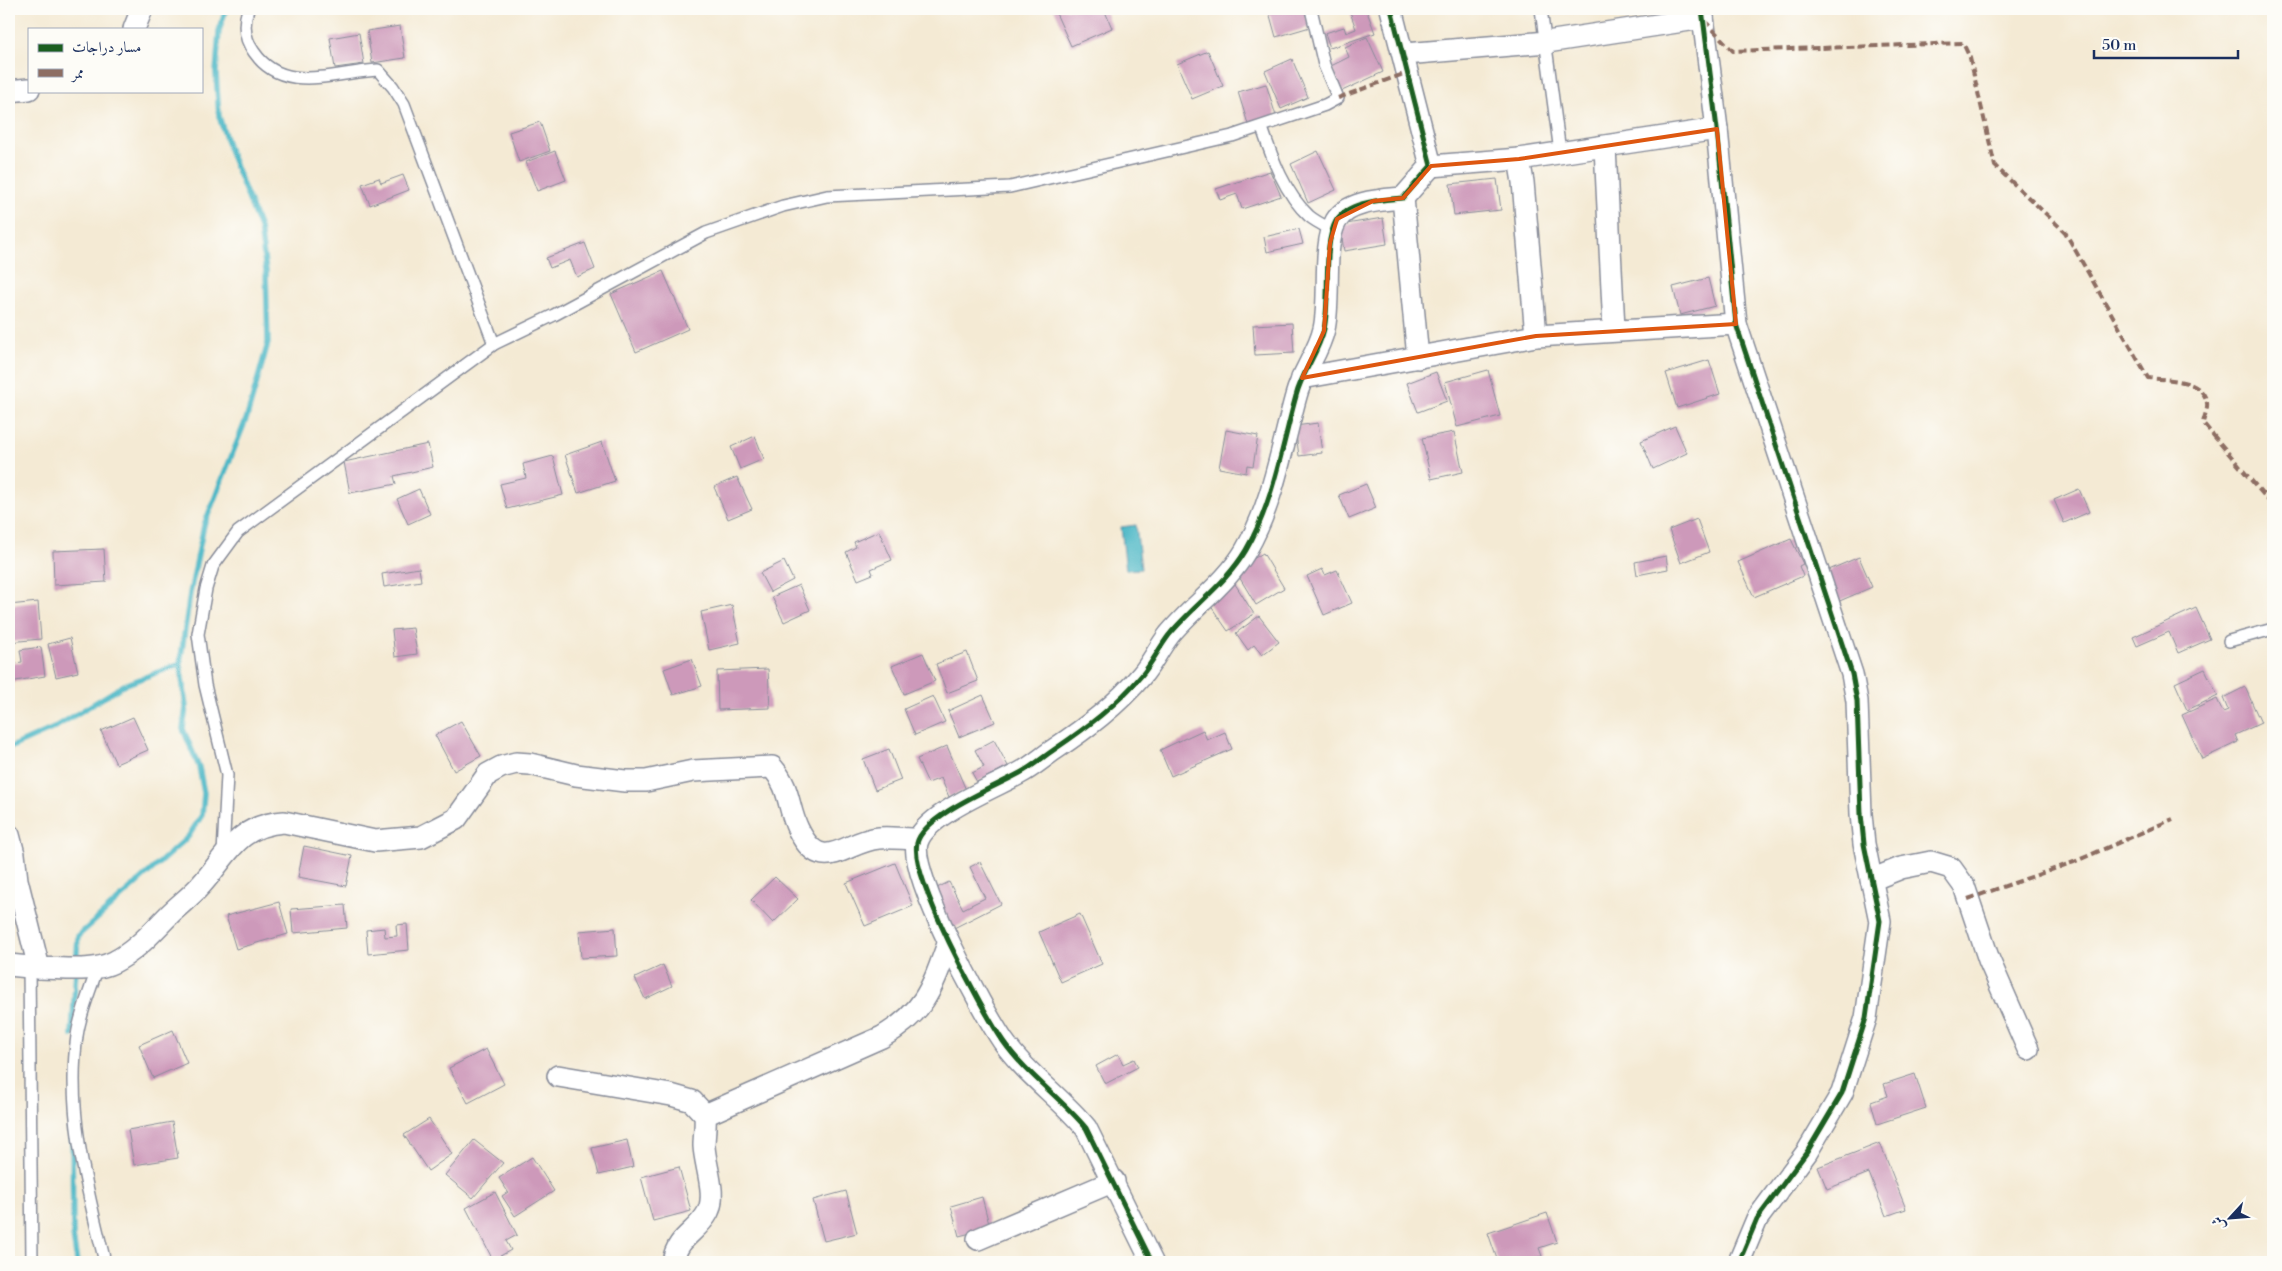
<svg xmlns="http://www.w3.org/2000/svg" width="2282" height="1271" viewBox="0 0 2282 1271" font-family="'Libre Bodoni',Amiri,serif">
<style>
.water{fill:#4bb7c6;stroke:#337392}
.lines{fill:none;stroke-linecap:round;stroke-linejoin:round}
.stream{stroke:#4bb7c6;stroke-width:5.5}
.building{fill:#cd99ba}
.service-casing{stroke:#888c99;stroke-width:14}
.minor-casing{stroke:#888c99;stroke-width:24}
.service{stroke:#fff;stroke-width:11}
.minor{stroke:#fff;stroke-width:21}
.quiet{stroke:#8d6e63;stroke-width:4;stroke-dasharray:8 4;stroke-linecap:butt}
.cycleway-casing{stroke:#fdfcf7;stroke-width:8}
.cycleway{stroke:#1b5e20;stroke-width:5}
.marked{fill:none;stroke:#de5710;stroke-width:4;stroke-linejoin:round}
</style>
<rect width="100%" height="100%" fill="#fdfcf7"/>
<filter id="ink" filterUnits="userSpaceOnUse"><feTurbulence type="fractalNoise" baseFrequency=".02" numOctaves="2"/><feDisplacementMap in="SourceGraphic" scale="10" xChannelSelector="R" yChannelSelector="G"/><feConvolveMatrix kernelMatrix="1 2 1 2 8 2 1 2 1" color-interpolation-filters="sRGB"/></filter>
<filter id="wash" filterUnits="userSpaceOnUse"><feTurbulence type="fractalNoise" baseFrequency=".0096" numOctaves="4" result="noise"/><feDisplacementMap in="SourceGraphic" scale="20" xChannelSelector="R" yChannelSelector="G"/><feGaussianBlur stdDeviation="1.12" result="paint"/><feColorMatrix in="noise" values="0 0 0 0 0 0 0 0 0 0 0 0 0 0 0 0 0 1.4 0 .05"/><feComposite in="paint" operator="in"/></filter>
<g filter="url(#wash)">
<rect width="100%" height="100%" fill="#f4ead4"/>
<polygon class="water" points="1136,525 1141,569 1126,570 1121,527"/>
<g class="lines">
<g class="stream">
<polyline points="9,748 54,728 124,685 180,664"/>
<polyline points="72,1035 78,936 188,837 202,815 204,793 199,767 183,729 186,707 180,664 190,593 204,525 247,417 268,343 266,271 260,228 230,152 219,116 216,73 219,31 226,9"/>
<polyline points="72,1127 73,1236 77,1262"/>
</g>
</g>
<g id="blocks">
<g class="building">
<polygon points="1054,9 1104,9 1112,28 1071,46"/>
<polygon points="1280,9 1304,9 1310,27 1276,37 1269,12"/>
<polygon points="1349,9 1366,9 1375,33 1330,48 1325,33 1344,27 1346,33 1356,29"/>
<polygon points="400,26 405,58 372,63 367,31"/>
<polygon points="359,33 364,64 335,68 330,38"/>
<polygon points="1367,37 1383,72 1342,91 1331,66 1349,57 1345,47"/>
<polygon points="1208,51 1223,86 1192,99 1177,64"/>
<polygon points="1292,59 1308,97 1281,109 1265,71"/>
<polygon points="1266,84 1276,116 1248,124 1238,92"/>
<polygon points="540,122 550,151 519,162 509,132"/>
<polygon points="555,151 566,180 537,191 526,162"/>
<polygon points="1318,151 1336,190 1308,203 1291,164"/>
<polygon points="1270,171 1281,196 1242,209 1237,194 1220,200 1216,189"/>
<polygon points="403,175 409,190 370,205 362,184 379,178 381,183"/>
<polygon points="1497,179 1501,210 1454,215 1450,184"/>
<polygon points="1383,218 1387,244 1344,251 1340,225"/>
<polygon points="1299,229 1303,244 1267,252 1264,237"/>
<polygon points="585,243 595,269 577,277 570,260 550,268 546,258"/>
<polygon points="663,271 688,329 636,352 611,294"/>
<polygon points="1708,278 1715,306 1680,315 1673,287"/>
<polygon points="1292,323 1294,353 1255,355 1253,325"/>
<polygon points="1709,360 1720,394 1677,408 1666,373"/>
<polygon points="1488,370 1500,416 1457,427 1445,382"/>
<polygon points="1436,372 1447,401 1418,412 1407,383"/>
<polygon points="1318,423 1322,453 1299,456 1295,426"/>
<polygon points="1675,426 1687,453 1653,469 1641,441"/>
<polygon points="1226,430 1258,436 1253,466 1247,465 1246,473 1219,468"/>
<polygon points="1454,432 1463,472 1431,479 1422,438"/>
<polygon points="755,436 764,459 740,469 731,447"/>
<polygon points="602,442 615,481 578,493 565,455"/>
<polygon points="428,444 433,467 394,476 396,484 350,493 344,462"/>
<polygon points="553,456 563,495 507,509 500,484 526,478 523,464"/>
<polygon points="737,477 752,509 728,519 714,487"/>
<polygon points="1366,484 1376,508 1349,519 1339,495"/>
<polygon points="419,489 430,514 408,524 397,499"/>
<polygon points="2079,489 2089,512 2064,523 2054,500"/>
<polygon points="1697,519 1709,552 1681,563 1669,530"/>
<polygon points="879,531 892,560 871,569 873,574 858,580 846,552 856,547 854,542"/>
<polygon points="1791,539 1803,564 1799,566 1803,576 1754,597 1738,562"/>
<polygon points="104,549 106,582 54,585 53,551"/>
<polygon points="1263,553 1284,588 1256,605 1235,570"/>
<polygon points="1666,556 1668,569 1637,575 1635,562"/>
<polygon points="1859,557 1872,587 1835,603 1822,573"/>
<polygon points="784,561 793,580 770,592 760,573"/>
<polygon points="419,568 421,581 384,587 382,574"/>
<polygon points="1322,569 1325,575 1337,570 1352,603 1324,615 1307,576"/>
<polygon points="1235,584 1254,614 1228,631 1208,602"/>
<polygon points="799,585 810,610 784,622 772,597"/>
<polygon points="38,602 41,639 9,642 9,605"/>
<polygon points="732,605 740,643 709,650 701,612"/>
<polygon points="2196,608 2210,639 2178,653 2169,632 2137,646 2133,637"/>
<polygon points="1259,616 1279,642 1262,655 1254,645 1248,650 1236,633"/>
<polygon points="413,628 417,654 395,657 392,630"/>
<polygon points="70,638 78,672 56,677 48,644"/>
<polygon points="41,647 45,676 10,682 9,664 22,662 20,650"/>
<polygon points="967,652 978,681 947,693 936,664"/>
<polygon points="923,653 935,681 904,694 892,666"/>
<polygon points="692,659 702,686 673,695 664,669"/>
<polygon points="768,669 770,708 718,710 717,671"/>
<polygon points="2205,669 2218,696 2187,710 2175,683"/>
<polygon points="2245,687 2261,723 2235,735 2238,742 2202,759 2182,715 2217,699 2223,712 2228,710 2223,698"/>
<polygon points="983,695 995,722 959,737 948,711"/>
<polygon points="933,696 945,722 915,735 904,709"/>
<polygon points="133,717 148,750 116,764 101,731"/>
<polygon points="461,721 481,756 454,771 435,735"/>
<polygon points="1203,730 1207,740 1225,732 1232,749 1171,776 1160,750"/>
<polygon points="994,740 1008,766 977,782 972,773 984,767 975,750"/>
<polygon points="947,746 966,790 949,797 941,778 928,783 917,759"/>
<polygon points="889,749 901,780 875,790 863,759"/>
<polygon points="304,846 352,856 346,886 298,877"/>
<polygon points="980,862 1001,904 952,929 933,890 949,882 963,909 985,898 970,867"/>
<polygon points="895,863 913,906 865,926 846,883"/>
<polygon points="775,877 798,899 773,923 751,900"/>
<polygon points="279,902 288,934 236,949 226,916"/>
<polygon points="345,905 347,928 293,933 291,909"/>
<polygon points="1080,914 1102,964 1061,982 1039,932"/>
<polygon points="407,924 409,950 368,954 366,930 384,928 385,937 397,936 396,925"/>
<polygon points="615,928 617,956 581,958 579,931"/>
<polygon points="663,965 672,986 645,999 635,978"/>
<polygon points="173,1030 187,1063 153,1078 139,1045"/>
<polygon points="486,1049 504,1084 468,1103 449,1068"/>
<polygon points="1118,1054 1123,1064 1134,1059 1138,1067 1105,1084 1096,1066"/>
<polygon points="1915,1074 1926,1108 1877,1124 1871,1102 1888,1096 1884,1084"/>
<polygon points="429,1119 452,1154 428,1171 404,1135"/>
<polygon points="172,1122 178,1158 134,1165 128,1130"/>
<polygon points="474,1140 503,1163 473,1198 445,1175"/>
<polygon points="627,1140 633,1167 599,1175 592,1148"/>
<polygon points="1880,1143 1906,1209 1886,1216 1869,1173 1827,1189 1818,1167"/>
<polygon points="532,1157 554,1191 515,1216 502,1196 508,1192 499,1178"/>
<polygon points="679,1167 691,1211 653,1221 641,1177"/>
<polygon points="846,1191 857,1233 824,1241 813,1200"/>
<polygon points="495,1192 517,1235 506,1241 511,1250 493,1260 466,1208"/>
<polygon points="982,1197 990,1228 959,1236 951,1206"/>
<polygon points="1547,1213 1557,1242 1539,1248 1542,1256 1522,1262 1498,1262 1488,1233"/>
</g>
</g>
</g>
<g filter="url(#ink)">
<use href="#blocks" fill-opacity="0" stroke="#888c99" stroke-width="1"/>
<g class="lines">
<g class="service-casing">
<g id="service">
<path d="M248,9C243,25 244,39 254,52C283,95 335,72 378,70L393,87L404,104L494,344"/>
<polyline points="1541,9 1560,152"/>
<path d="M1262,128C1272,158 1285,194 1309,216C1316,222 1325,226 1333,230"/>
<polyline points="2229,641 2273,629"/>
<polyline points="223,854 227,775 205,685 198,634 206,589 213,566 238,532 494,344 554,315 706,233 783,206 827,196 1010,187 1232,136 1325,105 1338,98 1324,65 1311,9"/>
<path d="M98,966C91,989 80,1013 77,1036C66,1112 87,1189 105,1262"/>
<polyline points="29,967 32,1262"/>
</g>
</g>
<g class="minor-casing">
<g id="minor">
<polyline points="1702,9 1717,129 1736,324 1852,674 1857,701 1861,814 1864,844 1880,921 1866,1018 1842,1093 1807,1152 1757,1219 1739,1262"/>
<polyline points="134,29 142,9"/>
<polyline points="1405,54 1547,42 1703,18"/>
<polyline points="9,91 29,89"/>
<polyline points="1605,147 1614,329"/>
<polyline points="1519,159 1523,182 1536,336"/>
<polyline points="1431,166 1519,159 1717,129"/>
<polyline points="1403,198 1418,358"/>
<polyline points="1302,378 1536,336 1736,324"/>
<path d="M9,835L14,854L17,880L39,968C63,968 92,973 114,962C136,951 152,932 169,915C179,905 190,897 200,886C227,857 236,825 284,822L375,841L421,837L456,819L488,774L501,767L516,763L530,764L576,775L625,781H646L693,771L772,767C791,789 787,806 798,829C822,878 844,841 879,838C891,837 905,839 917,839"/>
<polyline points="1871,880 1901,868 1931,862 1951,868 1964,886 1989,960 2028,1049"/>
<polyline points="9,965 39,968"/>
<path d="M558,1076L671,1095L692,1101L705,1115C706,1126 704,1136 704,1146C705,1166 717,1194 708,1212C697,1233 677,1236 673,1262"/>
<path d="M705,1115L882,1037C925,1012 932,988 948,944"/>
<polyline points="978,1239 1114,1181"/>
<path d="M1152,1262L1086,1128C1060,1097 1026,1074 1003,1041C982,1010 909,875 917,843C924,815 995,787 1020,773C1032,767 1043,757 1055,749C1086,728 1117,705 1142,675C1152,663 1159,648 1169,635C1194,605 1226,584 1246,550C1273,504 1282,446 1296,396C1302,372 1319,352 1324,329C1331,299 1322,246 1336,221C1348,201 1382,200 1403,198L1431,166L1391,9"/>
</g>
</g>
<use href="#service" class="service"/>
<use href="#minor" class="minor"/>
<g class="quiet">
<path d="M1704,20L1733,51L1963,43L1970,58L1995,166L2065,232L2148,378C2166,380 2203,378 2207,403C2208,408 2204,417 2203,423L2273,506"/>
<polyline points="1338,98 1409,72"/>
<polyline points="1968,899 2074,862 2173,819"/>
</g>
<g class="cycleway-casing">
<g id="cycleway">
<polyline points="1702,9 1717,129 1736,324 1852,674 1857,701 1861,814 1864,844 1880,921 1866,1018 1842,1093 1807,1152 1757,1219 1739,1262"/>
<path d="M1152,1262L1086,1128C1060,1097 1026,1074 1003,1041C982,1010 909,875 917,843C924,815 995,787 1020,773C1032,767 1043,757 1055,749C1086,728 1117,705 1142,675C1152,663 1159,648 1169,635C1194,605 1226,584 1246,550C1273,504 1282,446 1296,396C1302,372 1319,352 1324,329C1331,299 1322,246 1336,221C1348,201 1382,200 1403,198L1431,166L1391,9"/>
</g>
</g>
<use href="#cycleway" class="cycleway"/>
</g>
</g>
<path class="marked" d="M1717,129L1736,324L1536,336L1302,378L1324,331L1330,243L1337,219L1373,201L1403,198L1431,166L1519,159Z"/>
<rect width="2282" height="1271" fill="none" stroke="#fdfcf7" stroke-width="30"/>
<rect x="28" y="28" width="175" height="65" fill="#fdfcf7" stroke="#a3aaba"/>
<rect x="38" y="44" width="25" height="8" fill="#1b5e20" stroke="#a3aaba"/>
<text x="72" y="52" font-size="15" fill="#1b2f5e">مسار دراجات</text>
<rect x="38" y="69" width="25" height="8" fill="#8d6e63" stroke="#a3aaba"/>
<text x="72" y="78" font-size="15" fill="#1b2f5e">ممر</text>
<g transform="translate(2230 1218) rotate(244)" stroke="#fdfcf7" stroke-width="4" paint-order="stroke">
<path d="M0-4L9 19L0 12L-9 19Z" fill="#1b2f5e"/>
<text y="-8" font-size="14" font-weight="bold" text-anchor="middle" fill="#1b2f5e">ش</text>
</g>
<path d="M2094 50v8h144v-8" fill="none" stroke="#1b2f5e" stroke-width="2.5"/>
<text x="2102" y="50" font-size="15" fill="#1b2f5e" stroke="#fdfcf7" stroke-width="4" paint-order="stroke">50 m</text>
</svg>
